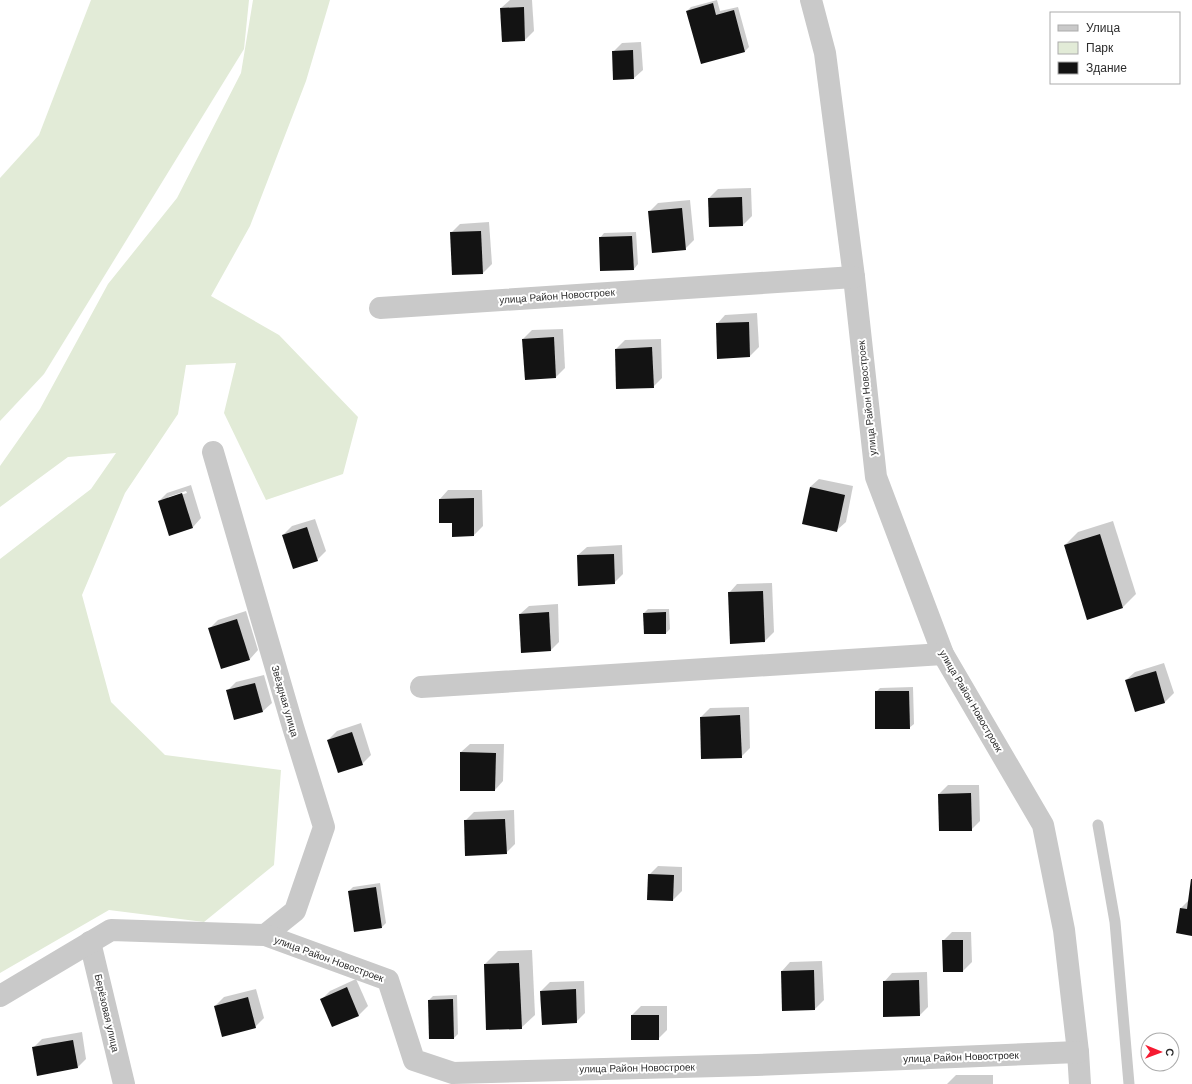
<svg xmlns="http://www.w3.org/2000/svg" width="1192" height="1084" viewBox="0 0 1192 1084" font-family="Arial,sans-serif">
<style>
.green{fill:#e2ebd7}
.shadow{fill:#0003;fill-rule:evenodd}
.building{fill:#131313}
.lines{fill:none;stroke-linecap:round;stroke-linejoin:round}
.service{stroke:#c9c9c9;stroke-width:11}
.minor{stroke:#c9c9c9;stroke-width:22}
.labels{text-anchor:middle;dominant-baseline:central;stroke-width:4;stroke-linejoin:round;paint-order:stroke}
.street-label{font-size:10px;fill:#2c2c2c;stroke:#fff}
</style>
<rect width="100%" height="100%" fill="#fff"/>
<g class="green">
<polygon points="91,0 249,0 244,49 44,374 0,421 0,178 39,135"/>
<polygon points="253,0 330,0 306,81 250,226 211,296 279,335 358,417 343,474 266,500 224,413 236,363 186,365 178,414 125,493 82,595 111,702 165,755 281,770 274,865 204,922 109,910 0,973 0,559 91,489 116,453 68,457 0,507 0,466 40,409 108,284 177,198 241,73"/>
</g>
<g class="shadow">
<polygon points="510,0 532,0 534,31 525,40 501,8"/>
<polygon points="717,0 720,11 738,7 749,47 744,52 687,11 691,7"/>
<polygon points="641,42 643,70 634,78 613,52 622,43"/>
<polygon points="751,188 752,216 743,225 710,226 709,198 718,189"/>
<polygon points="690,200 694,240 685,249 649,212 658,203"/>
<polygon points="489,222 492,264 483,273 451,233 460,224"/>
<polygon points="636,232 638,264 634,269 600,238 604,233"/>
<polygon points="757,313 759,347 750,356 717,324 725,315"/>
<polygon points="563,329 565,368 556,377 523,339 532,330"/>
<polygon points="661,339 662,378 653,387 616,349 625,340"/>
<polygon points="819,479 853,486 846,522 837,530 810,487"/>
<path d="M191,485L201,518L193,527L159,501L167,493ZM186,491L187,493L168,499V497Z"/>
<polygon points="448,490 482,490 483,526 474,535 453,536 453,522 440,499"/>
<polygon points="315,519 326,551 317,560 283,535 292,526"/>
<polygon points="1113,521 1136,594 1123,607 1065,545 1078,532"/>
<polygon points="622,545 623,574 614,583 578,555 587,547"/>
<polygon points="772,583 774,632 765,641 731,643 729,593 737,584"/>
<polygon points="558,604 559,642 551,650 520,614 529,606"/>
<polygon points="648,609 669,609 670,629 666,633 644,613"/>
<polygon points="246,611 258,650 250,659 209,629 218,620"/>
<polygon points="1164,663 1174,693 1165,702 1136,711 1126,680 1135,672"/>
<polygon points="264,675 272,703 263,711 227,691 236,682"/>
<polygon points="913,687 914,724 909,728 876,692 880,688"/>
<polygon points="749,707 750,748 741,757 702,758 701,717 710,708"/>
<polygon points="361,723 371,755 362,764 328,740 337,731"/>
<polygon points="470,744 504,744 503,781 495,790 461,752"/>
<polygon points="948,785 979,785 980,821 971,830 939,794"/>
<polygon points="514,810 515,844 506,853 465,821 474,812"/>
<polygon points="658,866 682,867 682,891 673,900 649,875"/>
<polygon points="1192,880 1192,935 1181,908 1189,900"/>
<polygon points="380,883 386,923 382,927 349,891 353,887"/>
<polygon points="952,932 971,932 972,962 963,971 943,941"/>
<polygon points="532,950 535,1015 521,1028 485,964 498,951"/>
<polygon points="822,961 824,1000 815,1009 782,971 790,962"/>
<polygon points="927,972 928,1007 920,1015 884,982 892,973"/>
<polygon points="356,979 368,1006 359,1015 333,1026 321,1000 330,991"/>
<polygon points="584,981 585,1013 576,1022 541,991 550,982"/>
<polygon points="256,989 264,1018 255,1027 215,1006 224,997"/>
<polygon points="457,995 458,1034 454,1038 430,1038 429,1000 433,996"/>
<polygon points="641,1006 667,1006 667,1030 658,1039 632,1015"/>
<polygon points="82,1032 86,1059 78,1067 33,1048 42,1039"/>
<polygon points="956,1075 993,1075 993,1084 947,1084"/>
</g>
<g class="building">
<polygon points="713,3 716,15 734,10 745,52 701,64 686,11"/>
<polygon points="524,7 525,41 502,42 500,8"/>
<polygon points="633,50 634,79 613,80 612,51"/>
<polygon points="742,197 743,226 709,227 708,198"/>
<polygon points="682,208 686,250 652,253 648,211"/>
<polygon points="481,231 483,274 452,275 450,232"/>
<polygon points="632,236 634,270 600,271 599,237"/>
<polygon points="749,322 750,357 717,359 716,323"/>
<polygon points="554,337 556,378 525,380 522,339"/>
<polygon points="652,347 654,388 616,389 615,349"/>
<polygon points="810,487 845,495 837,532 802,524"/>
<polygon points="182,493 193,528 169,536 158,501"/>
<polygon points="474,498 474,536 452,537 452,523 439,523 439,499"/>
<polygon points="307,527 318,561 293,569 282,535"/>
<polygon points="1100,534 1123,608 1087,620 1064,545"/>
<polygon points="614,554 615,584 578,586 577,555"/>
<polygon points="763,591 765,642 730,644 728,592"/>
<polygon points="549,612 551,651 521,653 519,614"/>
<polygon points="666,612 666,634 644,634 643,613"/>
<polygon points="237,619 250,660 221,669 208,628"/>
<polygon points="1156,671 1165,703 1135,712 1125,680"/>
<polygon points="255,683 263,712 234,720 226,690"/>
<polygon points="875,691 909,691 910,729 875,729"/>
<polygon points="740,715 742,758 701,759 700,717"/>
<polygon points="352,732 363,765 338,773 327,740"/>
<polygon points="460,752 496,753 495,791 460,791"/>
<polygon points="971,793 972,831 939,831 938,794"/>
<polygon points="505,819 507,854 465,856 464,820"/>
<polygon points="648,874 674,875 673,901 647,900"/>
<polygon points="1191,879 1192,879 1192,936 1176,933 1180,908 1187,909"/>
<polygon points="376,887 382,928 354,932 348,891"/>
<polygon points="942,940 963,940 963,972 943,972"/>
<polygon points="519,963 522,1029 486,1030 484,964"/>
<polygon points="814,970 815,1010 782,1011 781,971"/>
<polygon points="919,980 920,1016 883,1017 883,981"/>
<polygon points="347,987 359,1016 332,1027 320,999"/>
<polygon points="576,989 577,1023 542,1025 540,991"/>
<polygon points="248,997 256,1028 222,1037 214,1006"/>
<polygon points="453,999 454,1039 429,1039 428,1000"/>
<rect x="631" y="1015" width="28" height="25"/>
<polygon points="73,1040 78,1068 37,1076 32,1047"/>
</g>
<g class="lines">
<polyline class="service" points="1098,825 1115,922 1129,1084"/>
<g class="minor">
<polyline points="811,0 825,53 854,277 876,477 943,654 1043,825 1064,930 1078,1052 1080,1084"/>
<polyline points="380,308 854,277"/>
<polyline points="213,452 293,727 324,827 295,911 265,935"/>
<polyline points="421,687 943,654"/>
<polyline points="90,942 124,1084"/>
<polyline points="0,996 111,930 265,935 388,980 414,1060 453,1073 756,1065 1078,1052"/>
</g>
</g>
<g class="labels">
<g class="street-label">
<text transform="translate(557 296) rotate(-4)">улица Район Новостроек</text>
<text transform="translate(867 398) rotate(-96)">улица Район Новостроек</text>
<text transform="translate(285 701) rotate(74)">Звёздная улица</text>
<text transform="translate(971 701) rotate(60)">улица Район Новостроек</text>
<text transform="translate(329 959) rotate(20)">улица Район Новостроек</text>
<text transform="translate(107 1013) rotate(77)">Берёзовая улица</text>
<text transform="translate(961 1057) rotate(-2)">улица Район Новостроек</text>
<text transform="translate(637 1068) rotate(-1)">улица Район Новостроек</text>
</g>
</g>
<rect x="1050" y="12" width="130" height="72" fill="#ffffff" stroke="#ababab"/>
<rect x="1058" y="25" width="20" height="6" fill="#c9c9c9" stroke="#ababab"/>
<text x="1086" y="32" font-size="12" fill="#2c2c2c">Улица</text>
<rect x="1058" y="42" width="20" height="12" fill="#e2ebd7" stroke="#ababab"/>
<text x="1086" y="52" font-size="12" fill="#2c2c2c">Парк</text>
<rect x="1058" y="62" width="20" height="12" fill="#131313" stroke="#ababab"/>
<text x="1086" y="72" font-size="12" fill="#2c2c2c">Здание</text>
<g transform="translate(1160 1052) rotate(91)"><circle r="19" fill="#ffffff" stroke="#ababab"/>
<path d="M0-3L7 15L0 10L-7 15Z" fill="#f61a31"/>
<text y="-6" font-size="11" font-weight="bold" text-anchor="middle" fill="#2c2c2c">С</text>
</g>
</svg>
